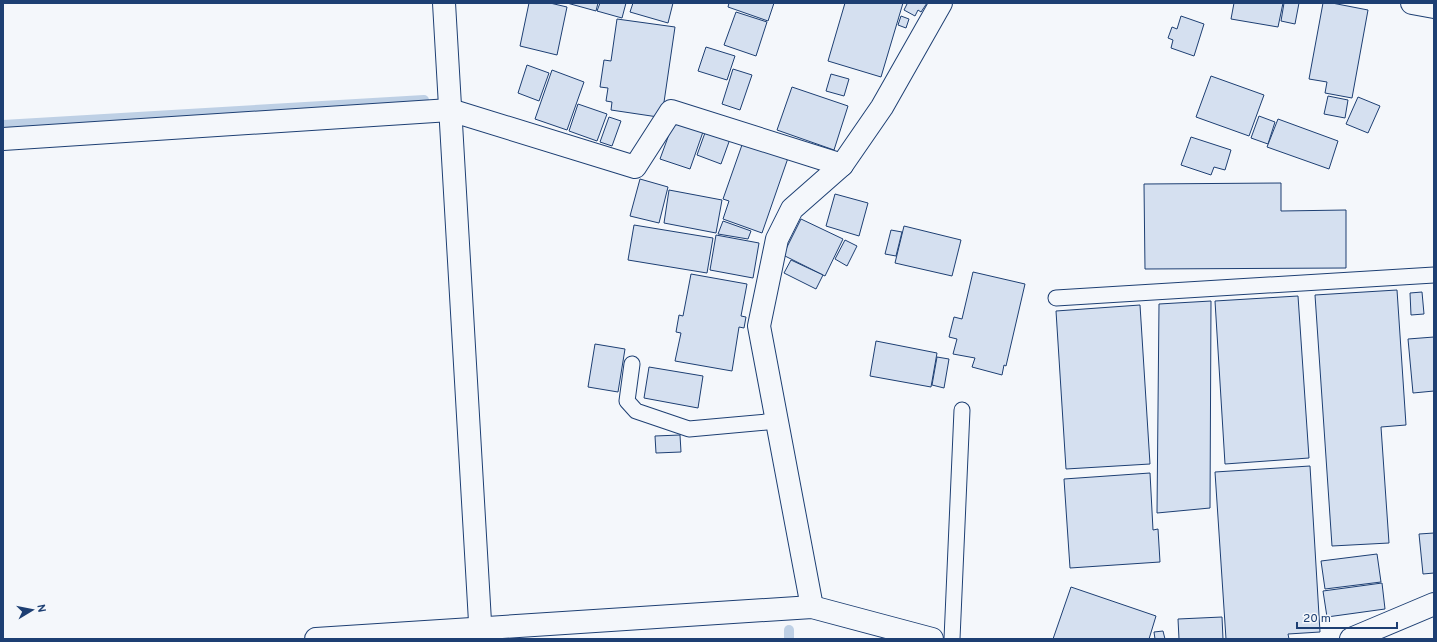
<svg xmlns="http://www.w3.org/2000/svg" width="1437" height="642" viewBox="0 0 1437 642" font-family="Overpass,sans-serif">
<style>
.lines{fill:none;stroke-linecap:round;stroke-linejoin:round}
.stream{stroke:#bed0e5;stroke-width:10}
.building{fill:#d5e0f0;stroke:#1d3f73}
.lane-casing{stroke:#1d3f73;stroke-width:17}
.street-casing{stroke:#1d3f73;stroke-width:24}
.lane{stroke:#f4f7fb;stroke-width:15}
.street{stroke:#f4f7fb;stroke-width:22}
</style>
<rect width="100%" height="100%" fill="#f4f7fb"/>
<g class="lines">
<g class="stream">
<polyline points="3,125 424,100"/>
<polyline points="789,630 789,639"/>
</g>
</g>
<g class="building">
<polygon points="529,3 550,3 567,7 557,55 520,46"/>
<polygon points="567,3 598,3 596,11"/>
<polygon points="600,3 626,3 622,18 597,11"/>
<polygon points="633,3 673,3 668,23 630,12"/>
<polygon points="729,3 774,3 768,21 728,7"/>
<polygon points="845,3 903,3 881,77 828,61"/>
<polygon points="906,3 927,3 921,12 918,10 915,16 904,10 907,4"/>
<polygon points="1234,3 1283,3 1278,27 1231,19"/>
<polygon points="1284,3 1299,3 1295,24 1281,21"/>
<polygon points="1323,3 1332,3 1368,10 1352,98 1325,93 1327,82 1309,79"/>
<polygon points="736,12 767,22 756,56 724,45"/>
<polygon points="901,16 909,19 906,28 898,25"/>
<polygon points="1181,16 1204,24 1194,56 1171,48 1173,40 1168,38 1172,27 1177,29"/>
<polygon points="617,19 675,27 663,109 659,109 658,117 611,110 612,102 606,101 608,88 600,87 604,60 611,61"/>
<polygon points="706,47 735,56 727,80 698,71"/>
<polygon points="527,65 549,73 539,101 518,93"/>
<polygon points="733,69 752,75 740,110 722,104"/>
<polygon points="552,70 584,82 567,130 535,119"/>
<polygon points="831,74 849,79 844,96 826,91"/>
<polygon points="1211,76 1264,95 1249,136 1196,117"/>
<polygon points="792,87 848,106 834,150 777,130"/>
<polygon points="1328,96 1348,100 1345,118 1324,114"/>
<polygon points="1358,97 1380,106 1368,133 1346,124"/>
<polygon points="578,104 607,114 597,141 569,131"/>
<polygon points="1259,116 1275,122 1268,144 1251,138"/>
<polygon points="609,117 621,121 612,146 600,142"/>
<polygon points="675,118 704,129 690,169 660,159"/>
<polygon points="1278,119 1338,141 1329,169 1267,147"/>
<polygon points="706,130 730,139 721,164 697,155"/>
<polygon points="1191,137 1231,150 1225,170 1214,167 1211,175 1181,165"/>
<polygon points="743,142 788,158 762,233 723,219 729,201 723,199"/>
<polygon points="640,179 668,187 659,223 630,216"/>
<polygon points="1281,183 1281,211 1346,210 1346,268 1145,269 1144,184"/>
<polygon points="669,190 722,200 716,233 664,223"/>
<polygon points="835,194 868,203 859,236 826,226"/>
<polygon points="801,219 843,239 825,276 783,255"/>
<polygon points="723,221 751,231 748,239 718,234"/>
<polygon points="634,225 713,238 707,273 628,260"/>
<polygon points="904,226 961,240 952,276 895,263"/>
<polygon points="891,230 902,232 896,256 885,254"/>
<polygon points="716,235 759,243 753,278 710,270"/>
<polygon points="845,240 857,246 847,266 835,259"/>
<polygon points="791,260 823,275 816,289 784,273"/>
<polygon points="973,272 1025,284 1006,366 1004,365 1002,375 972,367 975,358 953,354 957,339 949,337 954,317 962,319"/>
<polygon points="691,274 747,284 741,316 746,317 744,328 739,327 732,371 675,361 681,333 676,332 679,315 683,316"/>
<polygon points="1397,290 1406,425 1381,427 1389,543 1332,546 1315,295"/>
<polygon points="1422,292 1424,314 1411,315 1410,293"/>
<polygon points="1298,296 1309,458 1225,464 1215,301"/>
<polygon points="1211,301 1210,508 1157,513 1159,304"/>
<polygon points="1140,305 1150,464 1066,469 1056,311"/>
<polygon points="1434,337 1434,391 1413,393 1408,339"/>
<polygon points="876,341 937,353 931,387 870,376"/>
<polygon points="595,344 625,349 618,392 588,387"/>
<polygon points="937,357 949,359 944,388 932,385"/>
<polygon points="649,367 703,376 698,408 644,398"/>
<polygon points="680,435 681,452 656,453 655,436"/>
<polygon points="1310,466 1320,632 1288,634 1289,639 1226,639 1215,472"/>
<polygon points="1150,473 1153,530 1158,529 1160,562 1070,568 1064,479"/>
<polygon points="1434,533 1434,573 1423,574 1419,534"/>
<polygon points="1377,554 1381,582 1325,589 1321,561"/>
<polygon points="1382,583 1385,609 1327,617 1323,591"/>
<polygon points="1071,587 1156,616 1149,639 1053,639"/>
<polygon points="1222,617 1223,639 1179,639 1178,619"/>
<polygon points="1163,631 1165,639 1155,639 1154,632"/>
</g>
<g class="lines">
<g class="lane-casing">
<g id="lane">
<polyline points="1056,298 1434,275"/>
<polyline points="632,364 627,401 636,411 689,429 777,421"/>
<polyline points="952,639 962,410"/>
</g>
</g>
<g class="street-casing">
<g id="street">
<polyline points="444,3 481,639"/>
<polyline points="1412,3 1434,7"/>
<polyline points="3,139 450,110 635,167 671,111 842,165"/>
<polyline points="812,607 759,326 777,239 792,209 842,165 882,107 941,3"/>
<polyline points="316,639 812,607 932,639"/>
<polyline points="1351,639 1434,604"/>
</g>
</g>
<use href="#lane" class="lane"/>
<use href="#street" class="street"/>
</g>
<rect width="1437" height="642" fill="none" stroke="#1d3f73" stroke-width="8"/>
<g transform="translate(32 610) rotate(80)" stroke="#f4f7fb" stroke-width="3" paint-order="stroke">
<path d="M0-3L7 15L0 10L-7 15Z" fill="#1d3f73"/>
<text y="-6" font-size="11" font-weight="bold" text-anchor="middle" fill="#1d3f73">N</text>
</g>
<path d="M1297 622v6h100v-6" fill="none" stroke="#1d3f73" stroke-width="2"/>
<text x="1303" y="622" font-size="12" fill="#1d3f73" stroke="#f4f7fb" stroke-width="3" paint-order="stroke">20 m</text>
</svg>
